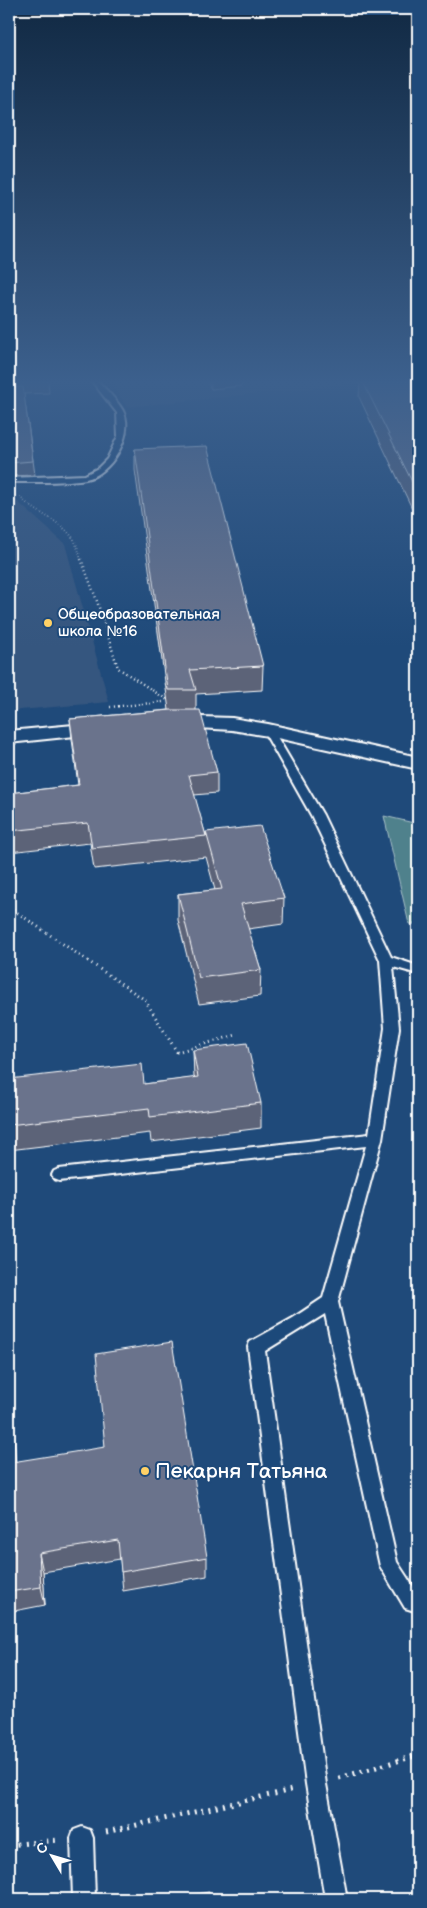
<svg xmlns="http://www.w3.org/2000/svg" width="427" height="1908" viewBox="0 0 427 1908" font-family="'Balsamiq Sans',sans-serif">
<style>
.built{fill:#36567f}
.green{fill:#50818c;stroke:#a8c0c6}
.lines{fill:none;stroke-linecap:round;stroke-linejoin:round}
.lane-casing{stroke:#fff;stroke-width:4}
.street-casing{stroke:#fff;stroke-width:4}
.path-far3{stroke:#fff;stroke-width:2;stroke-dasharray:0.5 2.5;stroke-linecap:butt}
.path-far2{stroke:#fff;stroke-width:2.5;stroke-dasharray:1 3;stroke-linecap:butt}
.path-far1{stroke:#fff;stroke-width:3;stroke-dasharray:1 4;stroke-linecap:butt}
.path{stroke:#fff;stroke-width:5;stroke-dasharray:2 5.5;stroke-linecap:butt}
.lane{fill:#1f4a7a;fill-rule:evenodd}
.street{fill:#1f4a7a;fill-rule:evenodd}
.wall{fill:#5c6378;stroke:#fff}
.shaded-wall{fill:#4b5062;stroke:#fff}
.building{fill:#6b738c;stroke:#fff}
.poi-dot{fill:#ffd166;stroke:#1f4a7a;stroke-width:2}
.labels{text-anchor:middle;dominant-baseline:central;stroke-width:4;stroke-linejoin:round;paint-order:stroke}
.far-poi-label{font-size:15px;fill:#fff;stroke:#1f4a7a;text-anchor:start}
.near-poi-label{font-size:21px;fill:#fff;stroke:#1f4a7a;text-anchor:start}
</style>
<rect width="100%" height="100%" fill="#1f4a7a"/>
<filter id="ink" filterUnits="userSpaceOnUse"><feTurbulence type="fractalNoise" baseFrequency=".02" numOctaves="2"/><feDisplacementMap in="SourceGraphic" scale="10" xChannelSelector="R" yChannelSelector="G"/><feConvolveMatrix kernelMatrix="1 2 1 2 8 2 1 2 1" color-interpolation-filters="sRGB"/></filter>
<g filter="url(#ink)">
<g class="built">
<polygon points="109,380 390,380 127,407"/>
<polygon points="9,494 65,544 109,702 9,711"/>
</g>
<polygon class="green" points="384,816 418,824 418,924 409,924"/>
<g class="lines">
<g class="lane-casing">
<g id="lane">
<path d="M91,380H97C104,388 120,403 124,413C134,436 110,475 86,479C62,483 33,482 9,482V478L85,475L98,468L107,459L118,436L117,413Z"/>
<polygon points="268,727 273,730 323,815 391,957 418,966 418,974 393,967 399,1028 382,1139 338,1302 397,1562 418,1594 418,1612 405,1608 380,1566 325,1314 265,1351 326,1784 347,1899 325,1899 306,1784 248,1347 250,1342 293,1318 323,1298 366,1146 59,1181 54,1179 52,1175 54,1171 59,1169 369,1134 385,1028 380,960 311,815 263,730"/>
<polygon points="82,1827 90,1830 93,1838 95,1899 73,1899 71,1838 74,1830"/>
</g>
</g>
<g class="street-casing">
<g id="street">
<polygon points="171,716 232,718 268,724 418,757 418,769 268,736 232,730 164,726 161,722 164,718"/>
<polygon points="106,722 113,724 116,728 113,732 9,743 9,731"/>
</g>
</g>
<path class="path-far3" d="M20,497C35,513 60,520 73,538C77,544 79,553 81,560"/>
<g class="path-far2">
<polyline points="81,559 96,598 118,668 169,701"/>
<polyline points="110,707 163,702"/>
</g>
<polyline class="path-far1" points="9,907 145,1000 177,1052 236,1035"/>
<g class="path">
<polyline points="339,1778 418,1755"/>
<polyline points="106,1832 292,1790"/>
<polyline points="9,1845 58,1840"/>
</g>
<use href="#lane" class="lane"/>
<use href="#street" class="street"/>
</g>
<g class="wall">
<polygon points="9,380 48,380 49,393 24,394 35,475 9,476 9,388 10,388"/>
<polygon points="206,380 243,380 241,386 211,389"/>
<polygon points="360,380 418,380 418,521 359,397"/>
<polygon points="135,449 263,666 262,690 196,694 196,710 217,772 217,793 194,795 206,836 206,832 284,898 283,924 248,929 261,970 260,996 199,1004 178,920 178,894 215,890 206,857 94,869 90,843 9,852 9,793 78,785 72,739 70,719 169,710 135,470"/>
<polygon points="193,1050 261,1103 261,1128 151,1142 150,1133 9,1150 9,1079 144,1084 194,1078"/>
<polygon points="9,1374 11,1387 15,1461 207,1557 207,1576 123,1591 120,1559 43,1572 45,1605 9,1612"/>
</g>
<g class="shaded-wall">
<polygon points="211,380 243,380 241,386 211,389"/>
<polygon points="9,1374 11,1387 17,1482 12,1462 9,1397"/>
<polygon points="39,1553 43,1572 45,1605 41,1587"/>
</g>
<g class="building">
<polygon points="362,380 418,380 418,494"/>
<polygon points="23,387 33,461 9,463 9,388"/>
<polygon points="207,446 263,666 190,670 196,690 168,690 135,449"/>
<polygon points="171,710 200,710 217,772 189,775 206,836 92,848 88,823 9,831 9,793 79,785 70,719"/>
<polygon points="260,826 284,898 241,904 261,970 199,978 178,894 222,889 206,832"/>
<polygon points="247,1043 261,1103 150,1117 149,1108 9,1125 9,1079 142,1064 144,1084 198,1077 193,1050"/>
<polygon points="172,1342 207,1557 121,1572 118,1540 39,1553 41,1587 9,1592 9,1397 12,1462 105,1447 96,1354"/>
<polygon points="209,1892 209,1899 167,1899"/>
</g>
</g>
<linearGradient id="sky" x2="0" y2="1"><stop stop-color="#112943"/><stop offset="0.59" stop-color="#3c608d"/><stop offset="1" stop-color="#3c608d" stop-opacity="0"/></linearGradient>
<rect width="427" height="647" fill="url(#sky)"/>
<g class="poi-dot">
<circle cx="48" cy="623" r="5"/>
<circle cx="145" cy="1471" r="5"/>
</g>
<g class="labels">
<g class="far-poi-label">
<text x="58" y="614">Общеобразовательная<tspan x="58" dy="17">школа №16</tspan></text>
</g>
<g class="near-poi-label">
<text x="155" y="1471">Пекарня Татьяна</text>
</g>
</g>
<rect width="427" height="1908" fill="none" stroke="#1f4a7a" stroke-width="30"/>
<rect x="15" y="15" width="397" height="1878" fill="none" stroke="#fff" stroke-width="2" filter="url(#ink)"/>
<g transform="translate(52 1856) rotate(308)" stroke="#1f4a7a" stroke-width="4" paint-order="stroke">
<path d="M0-4L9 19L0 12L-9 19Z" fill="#ffffff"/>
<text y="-8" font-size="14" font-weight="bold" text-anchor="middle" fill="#ffffff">С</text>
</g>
</svg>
